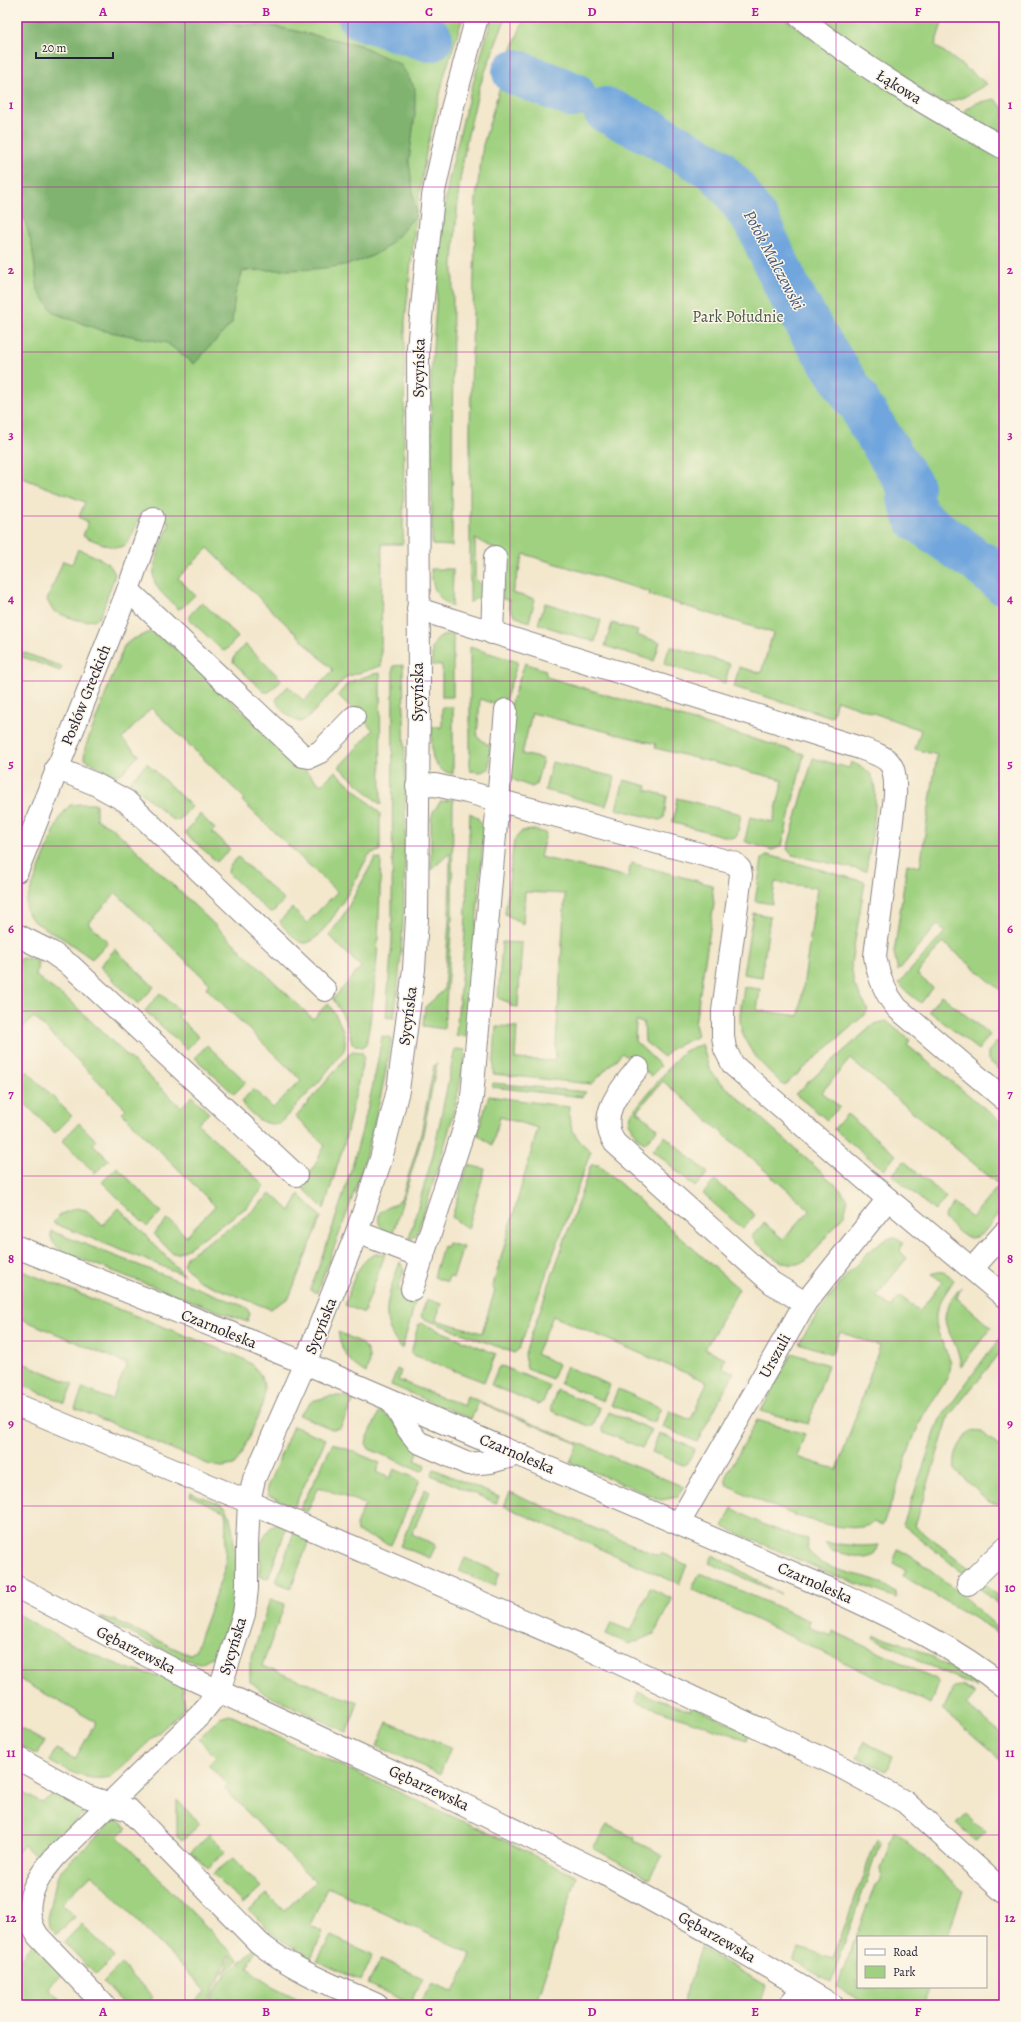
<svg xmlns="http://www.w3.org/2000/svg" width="1021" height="2022" viewBox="0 0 1021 2022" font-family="Alegreya,serif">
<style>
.green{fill:#a0d181;stroke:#617a5e}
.forest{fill:#80b36f;stroke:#516a55}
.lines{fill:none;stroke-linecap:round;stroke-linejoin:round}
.river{stroke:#70a5dd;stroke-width:46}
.minor-casing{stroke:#8a8484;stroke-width:24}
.minor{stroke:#fff;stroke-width:22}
.grid{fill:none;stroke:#b5179e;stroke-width:1;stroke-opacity:0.55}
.labels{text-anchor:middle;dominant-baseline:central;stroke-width:3;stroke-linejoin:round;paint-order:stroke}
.street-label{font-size:16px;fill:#22223b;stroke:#fcf5e5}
.park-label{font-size:16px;fill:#485750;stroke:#fcf5e5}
.water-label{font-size:17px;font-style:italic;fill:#41567c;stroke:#fcf5e5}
.neatline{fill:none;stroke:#b5179e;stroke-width:1.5}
.grid-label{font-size:13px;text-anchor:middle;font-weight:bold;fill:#b5179e}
</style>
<rect width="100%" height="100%" fill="#fcf5e5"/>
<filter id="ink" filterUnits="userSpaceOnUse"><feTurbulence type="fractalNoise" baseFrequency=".025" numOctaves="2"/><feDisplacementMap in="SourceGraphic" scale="8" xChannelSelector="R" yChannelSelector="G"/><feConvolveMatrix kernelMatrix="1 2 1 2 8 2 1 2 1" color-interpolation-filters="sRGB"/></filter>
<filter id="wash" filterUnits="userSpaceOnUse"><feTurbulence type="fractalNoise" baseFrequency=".012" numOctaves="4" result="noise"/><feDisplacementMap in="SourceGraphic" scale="16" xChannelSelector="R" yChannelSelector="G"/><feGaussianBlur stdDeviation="0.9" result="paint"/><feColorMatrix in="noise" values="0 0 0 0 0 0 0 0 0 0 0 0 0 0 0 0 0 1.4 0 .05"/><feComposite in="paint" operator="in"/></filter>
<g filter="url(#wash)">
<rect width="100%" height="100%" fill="#f3e7cc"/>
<g class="green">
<path d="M17,17H463L445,73L426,153L416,215L405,321L403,544H382L381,666L346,677L306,720L300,722C290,719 278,709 276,699L288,686L304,701L333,670L208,548L178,578L195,595L183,607L178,609C170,600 156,591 154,579C151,566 166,535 170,522L142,511C125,554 127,554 83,536L88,522L79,517L85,502L17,476Z"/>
<polygon points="492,17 506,17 479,88 466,143 459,187 453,261 452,546 432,545 431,376 441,235 448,183 466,108"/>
<path d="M525,17H783L821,45L1004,158V993L943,942L917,974L933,988L921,1003L907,992L899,983L946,931L937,925L898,971L894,953L907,864L920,867L937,755L915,749L921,730L837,700L832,717L734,687L739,667L761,673L773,633L649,595L650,592L524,554L512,593L535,599L529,622C516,617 509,615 509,600L502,599L504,553L475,539V578L484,587L483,599L476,598L470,603V429L476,198L483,145L509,56Z"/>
<polygon points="814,17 944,17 935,45 987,84 964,97 943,104 874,60"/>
<polygon points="995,99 1004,109 1004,136 961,113 976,103"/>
<path d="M78,549C91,555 111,560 115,575L100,617C84,626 69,617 53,611L47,600L63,561L72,564Z"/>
<path d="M431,569H453L452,607C436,598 432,587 431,569Z"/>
<polygon points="202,602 238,637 226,650 223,651 189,619 189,616"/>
<polygon points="545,603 601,620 595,642 538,624"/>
<polygon points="612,623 638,631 636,635 660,642 654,661 605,646"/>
<path d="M155,630L321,785L335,771L380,813V851L372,853L368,856C360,871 323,946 304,943C295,942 287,930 281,924L280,921L292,908L307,923L337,892L242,801L244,798L151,708L122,739L139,755L121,774L114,775L84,759L85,748L124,646L131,640Z"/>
<polygon points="453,633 453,697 442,697 442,665 432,665 432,647 439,637"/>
<polygon points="245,644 282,680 269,692 264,692 233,662 234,657"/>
<polygon points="670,646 730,664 725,683 664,664"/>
<polygon points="470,647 518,662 503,707 480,699 477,737 490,746 489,769 481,772 470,771"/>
<polygon points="17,650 62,667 60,671 17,655"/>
<polygon points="525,663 545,670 547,677 804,754 782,846 772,850 746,842 745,840 750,817 773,822 783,780 655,748 656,744 532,713 522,754 543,759 536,785 532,787 516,781 508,775 509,709"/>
<path d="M403,665C405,783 410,902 394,1018L386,1017L392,941L393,666Z"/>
<polygon points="380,673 381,805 339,767 373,730 338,695 349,682 373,674"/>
<path d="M442,707H453V774C427,769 432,748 432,727H442Z"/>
<path d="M813,758L849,768L851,762C858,765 867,769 871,775C882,792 869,850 866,871L792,855L787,849Z"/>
<polygon points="552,762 615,777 606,806 545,790"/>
<polygon points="147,763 192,807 178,821 172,819 129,782"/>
<polygon points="624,780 647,786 646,790 667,796 664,818 660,820 616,809"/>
<polygon points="677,798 741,814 737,836 731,838 674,823 673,822"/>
<polygon points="453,799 452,920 444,1029 423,1026 425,1007 444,990 449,920 450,853 431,870 431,819 433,812 440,802"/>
<path d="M80,804H96V819L111,827L126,840L313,1019L328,1003C336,1016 349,1034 344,1050L318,1083L279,1124C260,1125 255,1117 243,1105L242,1101L253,1089L273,1108L301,1080L206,988L209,983L116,893L88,923L108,942L92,959L65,940L33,921L26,911V902L60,817L70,805Z"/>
<polygon points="470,813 477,817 484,829 467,1037 456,1035 465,934"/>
<polygon points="200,814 215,829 212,832 230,849 217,862 185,833"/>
<polygon points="534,830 546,833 540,857 628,877 631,863 712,885 714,904 695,1024 698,1036 672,1048 664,1057 645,1042 644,1023 636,1021 635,1041 661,1066 651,1076 622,1053 592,1084 493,1074 496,1026 517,1027 515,1059 555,1061 565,894 525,892 523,924 505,914 514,840 522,831"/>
<path d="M768,855L865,882L851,964L854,984L868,1010L862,1017L784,1086C765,1067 740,1046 740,1018C740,1007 743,997 744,987L760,989L757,1010L799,1016L817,888L775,882L772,904L755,901L762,859Z"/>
<polygon points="238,857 284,900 273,912 268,911 228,873 229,867"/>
<path d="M375,858L381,859C379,921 378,984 366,1045L362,1047L352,1044C349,1027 343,1014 333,999L361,967L329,936L346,911Z"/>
<polygon points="753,913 770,916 762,977 743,974"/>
<polygon points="502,942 522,943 518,1007 510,1006 510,1003 498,998"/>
<polygon points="115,949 154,987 138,1004 101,968 101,965"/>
<polygon points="23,958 31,959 38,962 36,976 72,1003 181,1107 192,1096 209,1113 198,1124 265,1186 247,1207 187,1249 179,1253 172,1253 154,1234 168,1219 186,1236 215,1206 122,1113 126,1109 34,1017 17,1033 17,960"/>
<polygon points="160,993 182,1013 178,1017 199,1037 187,1049 145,1011"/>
<polygon points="941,995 990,1035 978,1050 929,1011"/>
<polygon points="886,1021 910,1040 907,1045 1004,1124 1004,1208 984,1232 977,1237 970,1238 961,1234 945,1220 944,1216 954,1203 972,1218 999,1185 850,1059 822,1092 840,1107 827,1120 795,1094 874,1024"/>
<path d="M382,1036L392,1038C383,1087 373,1136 357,1184C345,1221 330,1257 317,1293L310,1290C341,1207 368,1124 382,1036Z"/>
<polygon points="997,1041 1004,1047 1004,1073 988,1060 988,1052"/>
<path d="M702,1044L709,1068L715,1077L839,1188L848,1199L844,1215L807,1260C785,1274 766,1251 751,1237L764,1223L783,1239L810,1210L663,1081L637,1111L658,1129L645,1143L637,1137L629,1123L631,1114L678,1057L684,1051Z"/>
<polygon points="207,1045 246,1082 234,1094 195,1058"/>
<path d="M455,1049L466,1050C457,1113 436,1174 417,1234L412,1239L409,1238L433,1155Z"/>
<polygon points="352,1051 362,1052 364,1057 344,1144 324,1209 303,1188 325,1145 296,1117"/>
<path d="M437,1063L423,1134L392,1236C381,1232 376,1223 380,1212L401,1200L421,1134L434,1065Z"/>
<polygon points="27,1071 72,1116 55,1133 17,1096 17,1081"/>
<polygon points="493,1083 586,1092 582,1097 492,1087"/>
<path d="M489,1096L569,1107C567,1125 576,1140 591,1151L519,1349L514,1353L422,1318L421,1315L427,1299L441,1304L436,1320L482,1333L495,1290L492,1289L538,1128L500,1117L492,1145L477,1134Z"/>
<polygon points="847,1114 896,1155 884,1170 834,1129"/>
<polygon points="79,1123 96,1140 93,1144 109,1160 95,1173 62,1141"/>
<polygon points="665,1136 708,1173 695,1187 653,1150"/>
<polygon points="904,1161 946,1197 935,1211 892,1175"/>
<polygon points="468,1165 485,1169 468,1229 452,1217"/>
<polygon points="591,1165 599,1165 739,1289 705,1349 725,1358 722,1367 734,1373 697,1442 663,1427 669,1411 691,1420 707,1382 553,1316 536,1354 558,1364 552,1379 527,1369 524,1356"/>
<polygon points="117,1167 161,1212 147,1227 102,1182"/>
<polygon points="715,1180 755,1215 743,1229 703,1194"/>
<polygon points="271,1193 290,1211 299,1194 321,1217 289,1298 270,1309 199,1281 183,1265 186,1257 249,1214"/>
<polygon points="76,1208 86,1210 103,1225 119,1208 184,1275 53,1223 61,1214"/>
<path d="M51,1231L246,1307L250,1314L247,1322L68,1254C59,1249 49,1243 51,1231Z"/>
<path d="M889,1238H897L903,1242L900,1251L907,1258L876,1296L891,1307L900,1296L920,1311L942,1282L932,1274C943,1269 947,1273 954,1280C935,1309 929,1315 945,1349C949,1356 952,1362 950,1370C946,1386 927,1405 920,1422C905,1456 897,1492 882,1526L874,1522C847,1543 754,1500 726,1484V1476L757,1420L805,1434L797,1457L837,1470L880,1346L840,1332L832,1354L799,1343C816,1315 860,1250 889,1238Z"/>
<polygon points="448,1243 463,1247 453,1278 449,1276 447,1282 434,1277 443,1246 446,1247"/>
<path d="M376,1254H385L364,1313L345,1305C351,1288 356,1261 376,1254Z"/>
<path d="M400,1262L404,1270L398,1289L417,1296L402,1349C376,1321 389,1293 400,1262Z"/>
<path d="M17,1269L240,1357C277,1377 264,1403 251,1432C246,1444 242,1455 234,1465L222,1467L210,1465L75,1408L83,1388L112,1400L127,1364L17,1317Z"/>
<path d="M961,1287L957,1298L991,1328L961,1366C956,1328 928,1326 961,1287Z"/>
<polygon points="421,1323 496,1354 484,1382 411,1354 418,1325"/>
<path d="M338,1332C360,1342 376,1346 366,1373C349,1363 341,1352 338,1332Z"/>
<polygon points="1004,1335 1004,1348 949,1416 915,1526 969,1568 963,1573 903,1525 939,1421 988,1353"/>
<polygon points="792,1353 828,1365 808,1424 761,1411"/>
<polygon points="23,1363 73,1384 65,1403 17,1383 17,1378"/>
<polygon points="502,1366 550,1386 543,1402 537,1404 491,1385 498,1368"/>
<polygon points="567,1367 610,1385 603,1401 560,1383"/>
<polygon points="397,1369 401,1371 398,1380 464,1406 467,1396 684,1487 677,1497 661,1500 570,1462 578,1444 479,1402 471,1419 391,1385"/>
<polygon points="618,1389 661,1408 654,1423 611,1405"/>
<polygon points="557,1390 600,1408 593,1426 589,1426 552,1411 551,1406"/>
<polygon points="330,1396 342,1396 354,1400 340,1428 332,1429 299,1415 312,1401"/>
<polygon points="380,1411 392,1420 418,1452 415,1460 426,1465 424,1470 421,1471 369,1449 366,1443 367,1439"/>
<polygon points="609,1412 652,1430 642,1448 604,1432 602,1428"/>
<polygon points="293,1426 326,1439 294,1507 268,1495 267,1488"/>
<path d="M971,1431L982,1432L1004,1451V1503L1002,1505L989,1502L955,1470C953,1452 959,1444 971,1431Z"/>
<polygon points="659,1433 695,1449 687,1464 683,1465 652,1452"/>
<polygon points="333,1443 380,1463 376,1472 390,1478 394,1469 420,1480 391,1545 357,1532 356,1525 365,1504 319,1487 307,1512 300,1509"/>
<polygon points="434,1469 499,1497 496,1503 431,1475"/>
<polygon points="425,1489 430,1492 412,1534 436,1545 430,1558 400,1546"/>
<polygon points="510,1492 659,1556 661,1553 687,1565 679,1584 504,1506"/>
<path d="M191,1493C201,1497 216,1501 225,1507C235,1514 238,1588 235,1601C231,1618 224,1634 218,1650L213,1656L201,1663L183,1659L97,1617L114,1620L189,1655L195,1651L225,1568L226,1512L190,1496Z"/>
<path d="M732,1508C756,1522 780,1533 808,1539C802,1568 857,1573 876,1580C882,1583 889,1588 895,1592L896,1598L834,1575L723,1527Z"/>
<path d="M277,1523L287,1526L268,1579L260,1575C260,1554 257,1535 277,1523Z"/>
<polygon points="295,1529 311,1535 291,1588 276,1582"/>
<polygon points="825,1543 861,1546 879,1545 873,1556 865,1558 831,1551"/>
<path d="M898,1549C936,1569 972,1605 1004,1633V1636L903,1576L906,1570L893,1563Z"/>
<polygon points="713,1555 781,1594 709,1563"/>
<polygon points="465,1558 500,1573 495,1586 459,1571"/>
<polygon points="699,1574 703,1574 810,1621 808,1626 831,1636 833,1631 936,1679 939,1683 931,1704 692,1589"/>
<polygon points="983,1582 1004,1602 1004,1610 979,1587"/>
<polygon points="650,1588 672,1599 654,1634 629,1644 606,1634 611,1623 631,1631"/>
<polygon points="270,1599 285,1604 262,1666 358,1703 347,1732 265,1694 250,1681 250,1663"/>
<path d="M17,1614C53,1634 90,1655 130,1669C147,1675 165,1675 182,1683L185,1708L111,1777C89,1782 69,1772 49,1761L56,1749L75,1759L96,1722L17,1678Z"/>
<path d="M875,1636C914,1643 944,1664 977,1685L976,1688L874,1638Z"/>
<polygon points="962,1686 975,1694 966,1705 1004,1736 1004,1763 943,1710 954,1687"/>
<polygon points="638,1692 690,1711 693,1706 749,1733 747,1740 636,1702"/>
<polygon points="230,1715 493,1835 577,1877 535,2005 419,2005 432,1983 454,1992 471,1954 328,1887 310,1925 323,1932 311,1958 276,1937 249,1910 267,1894 284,1911 315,1882 224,1788 228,1784 208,1765 216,1757 198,1739 219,1718"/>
<polygon points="387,1722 451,1747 440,1774 377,1746"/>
<polygon points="17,1727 45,1742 37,1755 17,1744"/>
<polygon points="864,1742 893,1756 886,1771 857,1757"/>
<polygon points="17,1790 42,1803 57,1791 81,1805 83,1814 39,1860 24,1845 17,1853"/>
<polygon points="177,1800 200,1824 182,1841 177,1837"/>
<polygon points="966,1814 985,1832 976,1842 956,1824"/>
<polygon points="114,1820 119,1821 127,1828 118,1837 239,1960 224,1974 231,1956 229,1955 211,1996 204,2005 191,2005 206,1991 92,1874 62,1903 75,1917 57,1934 49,1926 48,1918 56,1882 61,1870"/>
<polygon points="607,1825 635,1838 634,1841 663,1855 650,1879 593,1848"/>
<polygon points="894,1831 963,1891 947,1937 858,1937 858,1987 930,1987 923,2005 868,2005 837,1987 875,1885 880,1882 882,1875 881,1869"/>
<polygon points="209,1834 226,1851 208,1868 191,1852"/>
<polygon points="877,1838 881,1840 831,1982 793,1961 800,1947 833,1958"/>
<polygon points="233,1858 261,1887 243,1904 213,1874"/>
<polygon points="82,1924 114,1957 96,1975 64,1942"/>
<polygon points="331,1936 373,1955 361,1981 317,1961"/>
<polygon points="34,1944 62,1973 48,1987 66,2005 17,2005 17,1961"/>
<polygon points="701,1948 766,1986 760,2005 682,2005"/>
<polygon points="254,1949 256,1951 247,1968 274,1987 311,2005 235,2005 219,1998 215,2005 208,2005 222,1979"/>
<polygon points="381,1959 423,1978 411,2004 368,1984"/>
<polygon points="121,1964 153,1997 146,2005 125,2005 103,1982"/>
</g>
<path class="forest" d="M17,17H194L226,23L277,27L360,45L401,65L415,88V114L409,161L416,215C407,225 399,236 389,245C353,276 287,268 243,271L235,294L232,323L194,364L167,343L100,330L54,313L38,291L32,246L17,192Z"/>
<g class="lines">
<g class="river">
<polyline points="361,17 430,39"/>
<polyline points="515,72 573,95"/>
<polyline points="606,110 653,133 716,169 734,189 759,226 788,289 814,335 856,399"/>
<polyline points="866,416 911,487 910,499 917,518 968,555"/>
<polyline points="983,565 1004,582"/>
</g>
</g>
</g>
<g filter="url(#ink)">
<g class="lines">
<g class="minor-casing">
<g id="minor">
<path d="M800,17C863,68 933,109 1004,148"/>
<polyline points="128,590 303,756 309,757 320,752 354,717"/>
<path d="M418,609L860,748C892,759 896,762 895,796L875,956C878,976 884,992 897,1008L1004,1099"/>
<polyline points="492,633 495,557"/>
<polyline points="56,768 95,784 126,801 325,990"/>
<polyline points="417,786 435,785 467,792 734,863 740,869 741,875 723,1011 723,1036 725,1049 733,1065 888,1199 1004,1296"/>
<polyline points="17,871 128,590 153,518"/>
<polyline points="17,935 51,952 71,966 296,1175"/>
<path d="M638,1068C621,1089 596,1115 615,1143L772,1283L805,1303"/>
<polyline points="357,1232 423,1257"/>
<path d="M17,1247L305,1363L837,1592C895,1619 954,1646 1004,1687"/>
<polyline points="972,1269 1004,1233"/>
<polyline points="412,1289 467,1120 472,1097 506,710"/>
<polyline points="392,1401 408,1429 418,1442 468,1464 491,1462 519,1454"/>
<polyline points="17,1405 249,1502 589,1649 841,1767 905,1802 1004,1892"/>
<polyline points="679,1523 805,1303 888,1199"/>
<polyline points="968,1584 1004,1549"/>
<polyline points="17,1587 186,1676 429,1788 601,1872 718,1937 832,2005"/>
<path d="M17,1758L86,1796L129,1810L259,1943C294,1971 337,1987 377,2005"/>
<path d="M104,2005L38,1936C19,1907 34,1881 55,1857L200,1715L219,1691L244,1614L247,1589V1545L249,1502L254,1479L305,1363L357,1232L381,1159L398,1090L414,969L417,918L419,698L418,348L433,196L452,109L477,17"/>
<polyline points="789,2005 804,1988"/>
</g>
</g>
<use href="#minor" class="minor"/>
</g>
</g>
<path class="grid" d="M185,17V2005M348,17V2005M510,17V2005M673,17V2005M836,17V2005M17,187H1004M17,352H1004M17,516H1004M17,681H1004M17,846H1004M17,1011H1004M17,1176H1004M17,1341H1004M17,1506H1004M17,1670H1004M17,1835H1004"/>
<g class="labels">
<g class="street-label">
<text transform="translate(899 87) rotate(32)">Łąkowa</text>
<text transform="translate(419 368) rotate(-89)">Sycyńska</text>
<text transform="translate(418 692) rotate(-90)">Sycyńska</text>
<text transform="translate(86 695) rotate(-68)">Posłów Greckich</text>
<text transform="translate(408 1016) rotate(-83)">Sycyńska</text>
<text transform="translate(321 1326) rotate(-68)">Sycyńska</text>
<text transform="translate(219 1329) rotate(22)">Czarnoleska</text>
<text transform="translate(775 1356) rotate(-61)">Urszuli</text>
<text transform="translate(517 1454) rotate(23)">Czarnoleska</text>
<text transform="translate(815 1583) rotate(24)">Czarnoleska</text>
<text transform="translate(233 1646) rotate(-73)">Sycyńska</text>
<text transform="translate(136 1650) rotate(27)">Gębarzewska</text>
<text transform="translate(429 1788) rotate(25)">Gębarzewska</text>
<text transform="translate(717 1937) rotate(30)">Gębarzewska</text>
</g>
<g class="park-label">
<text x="738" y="317">Park Południe</text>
</g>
<g class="water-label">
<text transform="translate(774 260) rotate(62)">Potok Malczewski</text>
</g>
</g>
<rect width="1021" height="2022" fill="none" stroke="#fcf5e5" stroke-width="44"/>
<rect x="857" y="1936" width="130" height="52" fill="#fcf5e5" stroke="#a5a1a1"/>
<rect x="865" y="1949" width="20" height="6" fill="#ffffff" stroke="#a5a1a1"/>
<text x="893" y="1956" font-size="12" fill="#22223b">Road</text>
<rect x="865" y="1966" width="20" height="12" fill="#a0d181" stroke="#a5a1a1"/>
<text x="893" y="1976" font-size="12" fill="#22223b">Park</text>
<path d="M36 52v6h77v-6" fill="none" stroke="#22223b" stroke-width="2"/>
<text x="42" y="52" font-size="12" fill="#22223b" stroke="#fcf5e5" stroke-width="3" paint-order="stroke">20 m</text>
<rect x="22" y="22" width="977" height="1978" class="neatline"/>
<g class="grid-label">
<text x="103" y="16">A</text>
<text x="266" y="16">B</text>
<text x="429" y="16">C</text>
<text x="592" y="16">D</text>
<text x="755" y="16">E</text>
<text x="918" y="16">F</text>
<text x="11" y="109">1</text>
<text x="1010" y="109">1</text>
<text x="11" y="274">2</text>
<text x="1010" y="274">2</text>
<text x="11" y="439">3</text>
<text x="1010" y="439">3</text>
<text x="11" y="603">4</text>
<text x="1010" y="603">4</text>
<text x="11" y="768">5</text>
<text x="1010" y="768">5</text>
<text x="11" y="933">6</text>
<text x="1010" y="933">6</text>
<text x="11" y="1098">7</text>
<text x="1010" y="1098">7</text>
<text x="11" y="1263">8</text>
<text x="1010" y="1263">8</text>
<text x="11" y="1428">9</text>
<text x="1010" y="1428">9</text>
<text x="11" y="1592">10</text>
<text x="1010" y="1592">10</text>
<text x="11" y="1757">11</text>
<text x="1010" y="1757">11</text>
<text x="11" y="1922">12</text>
<text x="1010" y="1922">12</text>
<text x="103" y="2016">A</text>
<text x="266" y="2016">B</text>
<text x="429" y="2016">C</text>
<text x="592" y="2016">D</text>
<text x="755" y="2016">E</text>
<text x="918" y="2016">F</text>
</g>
</svg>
